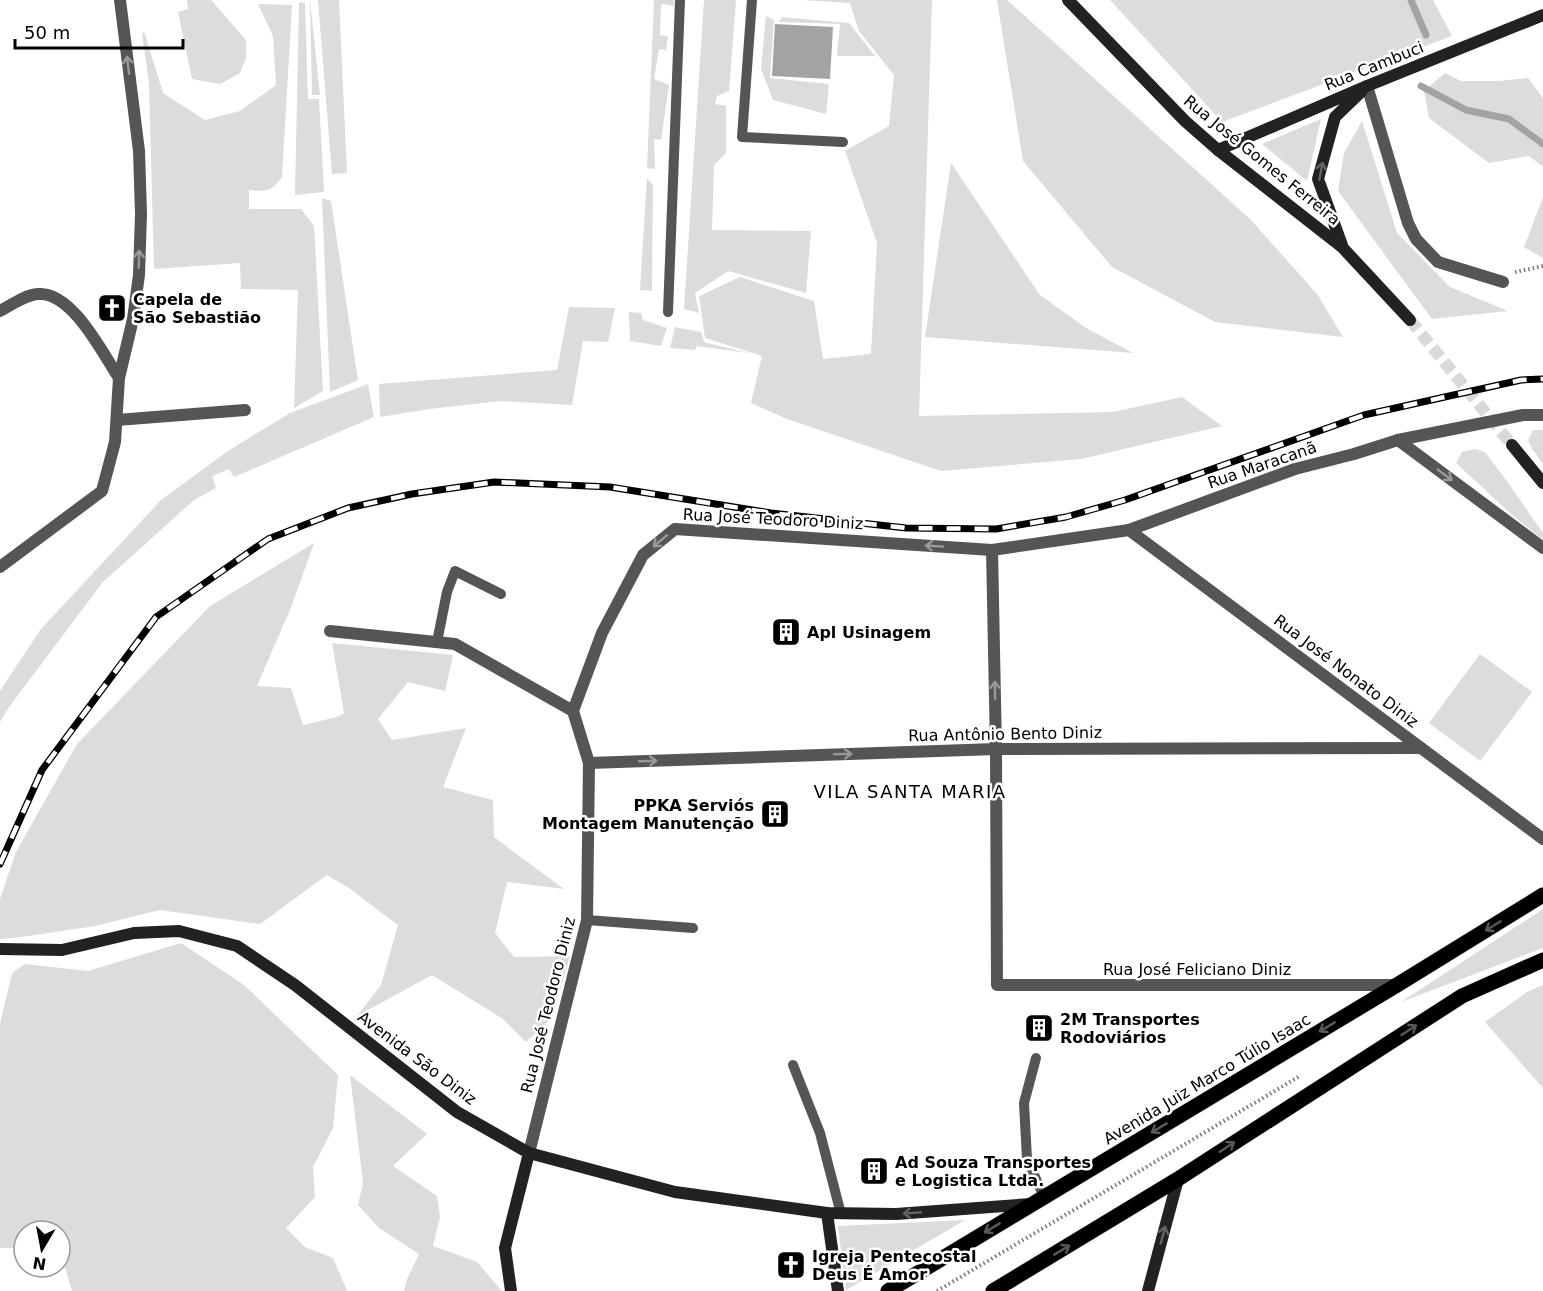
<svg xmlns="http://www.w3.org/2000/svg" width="1543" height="1291" viewBox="0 0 1543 1291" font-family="'DejaVu Sans',sans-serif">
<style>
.green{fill:#dcdcdc}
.water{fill:#a3a3a3}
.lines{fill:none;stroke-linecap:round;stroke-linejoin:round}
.stream{stroke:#a3a3a3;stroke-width:7}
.secondary-tunnel{stroke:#d9d9d9;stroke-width:12;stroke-dasharray:12 6;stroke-linecap:butt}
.primary-casing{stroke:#dbdbdb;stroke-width:16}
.path{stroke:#777;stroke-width:4;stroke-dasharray:1.5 3;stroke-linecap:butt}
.lane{stroke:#555;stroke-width:10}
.street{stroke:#555;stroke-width:12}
.secondary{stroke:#222;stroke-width:12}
.primary{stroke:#000;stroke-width:15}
.rail-casing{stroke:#000;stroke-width:7}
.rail{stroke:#fff;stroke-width:4.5;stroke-dasharray:14;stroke-linecap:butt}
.oneway{stroke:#999}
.oneway2{stroke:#646464}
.oneway3{stroke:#595959}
.labels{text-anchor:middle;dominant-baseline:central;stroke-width:5;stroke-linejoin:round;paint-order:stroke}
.street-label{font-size:16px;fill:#000;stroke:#fff}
.poi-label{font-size:16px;font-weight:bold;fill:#000;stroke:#fff;text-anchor:start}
.neighbourhood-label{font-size:18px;letter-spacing:1.5px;fill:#000;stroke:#fff}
</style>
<rect width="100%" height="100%" fill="#fff"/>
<g class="green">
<polygon points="187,0 211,0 246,40 246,58 240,73 220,84 192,79 178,12 188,9"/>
<polygon points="310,0 320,95 312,95"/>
<polygon points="318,0 339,0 347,173 332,174"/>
<polygon points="654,0 674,0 674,6 661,4 660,35 668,36 666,50 659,49 654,79 669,85 661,140 654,139 655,169 647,168"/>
<polygon points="704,0 736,0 729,91 717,96 715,104 726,106 726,153 714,165 712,230 811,231 806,293 728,271 695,293 699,313 684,309"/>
<polygon points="801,0 932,0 919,416 1113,412 1182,397 1222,426 1081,459 941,471 787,419 751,403 762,356 705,338 699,296 740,277 814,301 823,359 871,354 877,243 845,151 889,126 894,75 859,31 850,3"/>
<polygon points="997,0 1007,0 1250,219 1317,294 1343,337 1215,322 1112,267 1023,161"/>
<polygon points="1110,0 1433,0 1452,36 1222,122"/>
<polygon points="299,2 305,3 308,99 319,99 324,192 295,195"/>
<path d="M258,4L292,5L282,177C271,191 267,192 249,190V209H301L314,226L323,391L294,408L298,290L241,289L240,263L154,269L149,82L142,34L144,31L163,93L205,120L240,111L276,85L273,36Z"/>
<polygon points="766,16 774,20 770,78 829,84 826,114 773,100 761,69"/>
<polygon points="782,17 849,23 875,56 837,56 840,24 779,22"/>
<polygon points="1445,73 1461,81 1499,81 1528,78 1543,98 1543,167 1529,156 1489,163 1429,118 1424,91"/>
<polygon points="1321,119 1307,181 1262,144"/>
<polygon points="1362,121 1397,233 1450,287 1508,311 1432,319 1338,191 1344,153"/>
<polygon points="951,163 1040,295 1086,328 1133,353 925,337"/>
<polygon points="647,178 653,185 652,291 640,290"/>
<polygon points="1543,197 1543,258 1524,247"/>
<polygon points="322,198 331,201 358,380 330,392"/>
<polygon points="569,307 615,308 608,342 583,341 572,405 501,401 429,409 380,417 379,384 557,370"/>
<polygon points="629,312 641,313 643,320 667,328 661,346 630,341"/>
<polygon points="675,327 701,332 704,342 748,353 697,346 695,350 670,348"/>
<polygon points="368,384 374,417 234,477 229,469 212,476 216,488 194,500 103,582 9,707 0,722 0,691 41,629 161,500 228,451 290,413"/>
<polygon points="1533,430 1543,430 1543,464 1532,449 1528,440"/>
<polygon points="1475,449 1485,452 1509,484 1543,533 1543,540 1511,514 1456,463 1462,452"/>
<polygon points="314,543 292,605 257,686 291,688 303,725 337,717 344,713 332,643 453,655 445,691 408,682 378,719 392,740 466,728 443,787 493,800 494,837 564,889 507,882 495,933 514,957 570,956 552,1018 526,1042 503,1019 432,975 357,1016 381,985 398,925 349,888 327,875 260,924 160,910 95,926 22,937 0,939 0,899 16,852 77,744 210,606"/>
<polygon points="1480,654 1532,692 1480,761 1429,723"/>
<polygon points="1543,909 1543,948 1401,1002"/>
<polygon points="181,943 244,985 338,1075 333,1128 313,1167 315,1197 286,1228 305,1247 333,1258 347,1291 72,1291 60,1251 60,1231 24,1231 24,1248 0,1248 0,1024 12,973 25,964 88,971"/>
<polygon points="1543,985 1543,1088 1485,1022 1527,992"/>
<polygon points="350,1075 427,1134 393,1166 437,1196 440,1217 433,1246 477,1262 502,1291 404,1291 407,1279 419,1254 379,1228 358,1205 363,1183"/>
<polygon points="965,1220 846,1290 838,1226"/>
</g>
<polygon class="water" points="775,24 833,27 830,79 772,76"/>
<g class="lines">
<g class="stream">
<polyline points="1411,0 1426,35"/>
<polyline points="1421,86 1466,110 1509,119 1543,144"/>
</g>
<polyline class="secondary-tunnel" points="1410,320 1512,445"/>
<g class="primary-casing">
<g id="primary">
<polyline points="888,1291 1397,985 1543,895"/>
<polyline points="993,1291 1178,1179 1462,996 1543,960"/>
</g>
</g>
<g class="path">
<polyline points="1515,272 1543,266"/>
<polyline points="937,1291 1300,1076"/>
</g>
<g class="lane">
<polyline points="752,0 742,137 843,142"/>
<polyline points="668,312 680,0"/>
<polyline points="437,642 447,592 455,571 501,594"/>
<polyline points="587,920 693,928"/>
<polyline points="1036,1058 1024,1103 1027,1159 1044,1197"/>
<polyline points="793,1065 820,1133 841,1214"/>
</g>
<g class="street">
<polyline points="1367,86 1408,223 1416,239 1438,262 1503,282"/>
<path d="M0,311C11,305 25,295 38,294C72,291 103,354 119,378"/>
<polyline points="117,420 245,410"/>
<polyline points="1398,440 1543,548"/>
<polyline points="1129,530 1543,839"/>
<polyline points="992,550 996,749 997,985 1397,985"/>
<polyline points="0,567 102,491 115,442 119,378 133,319 139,275 141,214 139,151 120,0"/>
<polyline points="330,631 455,644 573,711"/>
<polyline points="589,763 996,749 1421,748"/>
<polyline points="529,1153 587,920 589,763 573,711 602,633 643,555 675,529 992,550 1129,530 1295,469 1354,454 1398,440 1523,415 1543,415"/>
</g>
<g class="secondary">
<polyline points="1068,0 1185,121 1218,150 1342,247 1410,320"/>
<polyline points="1218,150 1367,86 1543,15"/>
<polyline points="1342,245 1318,179 1335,117 1362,91"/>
<polyline points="1512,445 1543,483"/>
<polyline points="0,949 62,950 134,933 179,931 237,946 295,985 457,1112 529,1153 675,1192 827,1213 896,1214 1031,1204"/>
<polyline points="827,1213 838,1291"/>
<polyline points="511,1291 505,1248 529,1153"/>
<polyline points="1148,1291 1178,1179"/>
</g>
<use href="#primary" class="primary"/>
<g class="rail-casing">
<polyline id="rail" points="0,864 42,770 156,617 268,539 348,508 412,494 494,482 610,487 771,513 906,528 996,529 1066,517 1125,500 1364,415 1521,380 1543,379"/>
</g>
<use href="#rail" class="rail"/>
</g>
<defs><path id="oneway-shaft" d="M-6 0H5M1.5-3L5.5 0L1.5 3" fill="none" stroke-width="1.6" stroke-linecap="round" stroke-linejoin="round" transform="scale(1.5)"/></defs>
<g class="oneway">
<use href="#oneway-shaft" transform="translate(128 65) rotate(-97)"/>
<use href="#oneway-shaft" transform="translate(139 259) rotate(-88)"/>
<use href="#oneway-shaft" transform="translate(1445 475) rotate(37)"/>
<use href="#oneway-shaft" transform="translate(660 541) rotate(140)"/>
<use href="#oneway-shaft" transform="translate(934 546) rotate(-176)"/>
<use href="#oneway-shaft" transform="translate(995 690) rotate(-91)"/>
<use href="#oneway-shaft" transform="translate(843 754) rotate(-2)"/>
<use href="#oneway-shaft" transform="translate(648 761) rotate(-2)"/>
</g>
<g class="oneway2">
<use href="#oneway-shaft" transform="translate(1321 171) rotate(-79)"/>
<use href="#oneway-shaft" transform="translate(912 1213) rotate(176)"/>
<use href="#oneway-shaft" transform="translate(1163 1235) rotate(-75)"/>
</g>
<g class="oneway3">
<use href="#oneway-shaft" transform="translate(1493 926) rotate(148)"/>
<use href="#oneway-shaft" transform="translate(1327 1027) rotate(149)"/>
<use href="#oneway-shaft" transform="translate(1409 1030) rotate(-33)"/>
<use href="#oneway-shaft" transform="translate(1159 1128) rotate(149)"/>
<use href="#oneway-shaft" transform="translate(1227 1147) rotate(-33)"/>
<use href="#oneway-shaft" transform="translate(992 1228) rotate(149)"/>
<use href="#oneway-shaft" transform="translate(1062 1250) rotate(-31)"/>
</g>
<defs>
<g id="church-square" transform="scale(1.5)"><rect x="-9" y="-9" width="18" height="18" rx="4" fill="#000" stroke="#fff"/><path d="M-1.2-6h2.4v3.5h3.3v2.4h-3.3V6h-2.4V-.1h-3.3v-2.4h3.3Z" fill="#fff"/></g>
<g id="building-square" transform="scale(1.5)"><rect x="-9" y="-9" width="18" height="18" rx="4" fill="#000" stroke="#fff"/><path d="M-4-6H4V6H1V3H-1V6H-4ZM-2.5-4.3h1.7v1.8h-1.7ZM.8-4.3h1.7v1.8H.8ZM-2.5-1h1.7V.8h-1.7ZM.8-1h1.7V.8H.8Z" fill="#fff"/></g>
</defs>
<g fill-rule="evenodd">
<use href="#church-square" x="112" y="308"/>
<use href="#building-square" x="786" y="632"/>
<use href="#building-square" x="775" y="814"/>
<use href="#building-square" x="1039" y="1028"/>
<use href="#building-square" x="874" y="1171"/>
<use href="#church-square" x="791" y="1265"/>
</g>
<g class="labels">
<g class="street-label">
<text transform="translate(1374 66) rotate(-22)">Rua Cambuci</text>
<text transform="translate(1262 160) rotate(39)">Rua José Gomes Ferreira</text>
<text transform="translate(1262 465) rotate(-19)">Rua Maracanã</text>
<text transform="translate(773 519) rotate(3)">Rua José Teodoro Diniz</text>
<text transform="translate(1346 671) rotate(37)">Rua José Nonato Diniz</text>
<text transform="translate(1005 734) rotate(-1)">Rua Antônio Bento Diniz</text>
<text x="1197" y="969">Rua José Feliciano Diniz</text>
<text transform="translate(548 1005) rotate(-76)">Rua José Teodoro Diniz</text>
<text transform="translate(417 1058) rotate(37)">Avenida São Diniz</text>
<text transform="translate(1207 1079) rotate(-31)">Avenida Juiz Marco Túlio Isaac</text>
</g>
<g class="poi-label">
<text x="133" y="299">Capela de<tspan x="133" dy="18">São Sebastião</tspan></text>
<text x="807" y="632">Apl Usinagem</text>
<text x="754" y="805" text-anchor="end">PPKA Serviós<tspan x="754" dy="18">Montagem Manutenção</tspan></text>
<text x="1060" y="1019">2M Transportes<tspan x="1060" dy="18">Rodoviários</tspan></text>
<text x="895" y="1162">Ad Souza Transportes<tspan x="895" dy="18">e Logistica Ltda.</tspan></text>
<text x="812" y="1256">Igreja Pentecostal<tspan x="812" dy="18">Deus É Amor</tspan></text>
</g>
<g class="neighbourhood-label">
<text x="910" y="791">VILA SANTA MARIA</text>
</g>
</g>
<g transform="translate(42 1249) rotate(190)"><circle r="28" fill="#ffffff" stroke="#999999" stroke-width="1.5"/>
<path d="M0-4.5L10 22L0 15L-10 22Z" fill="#000000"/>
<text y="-9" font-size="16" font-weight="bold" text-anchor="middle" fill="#000000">N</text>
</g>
<path d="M15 39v9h168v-9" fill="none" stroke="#000000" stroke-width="3"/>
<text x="24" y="39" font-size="18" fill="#000000" stroke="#ffffff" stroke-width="4.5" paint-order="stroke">50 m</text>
</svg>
